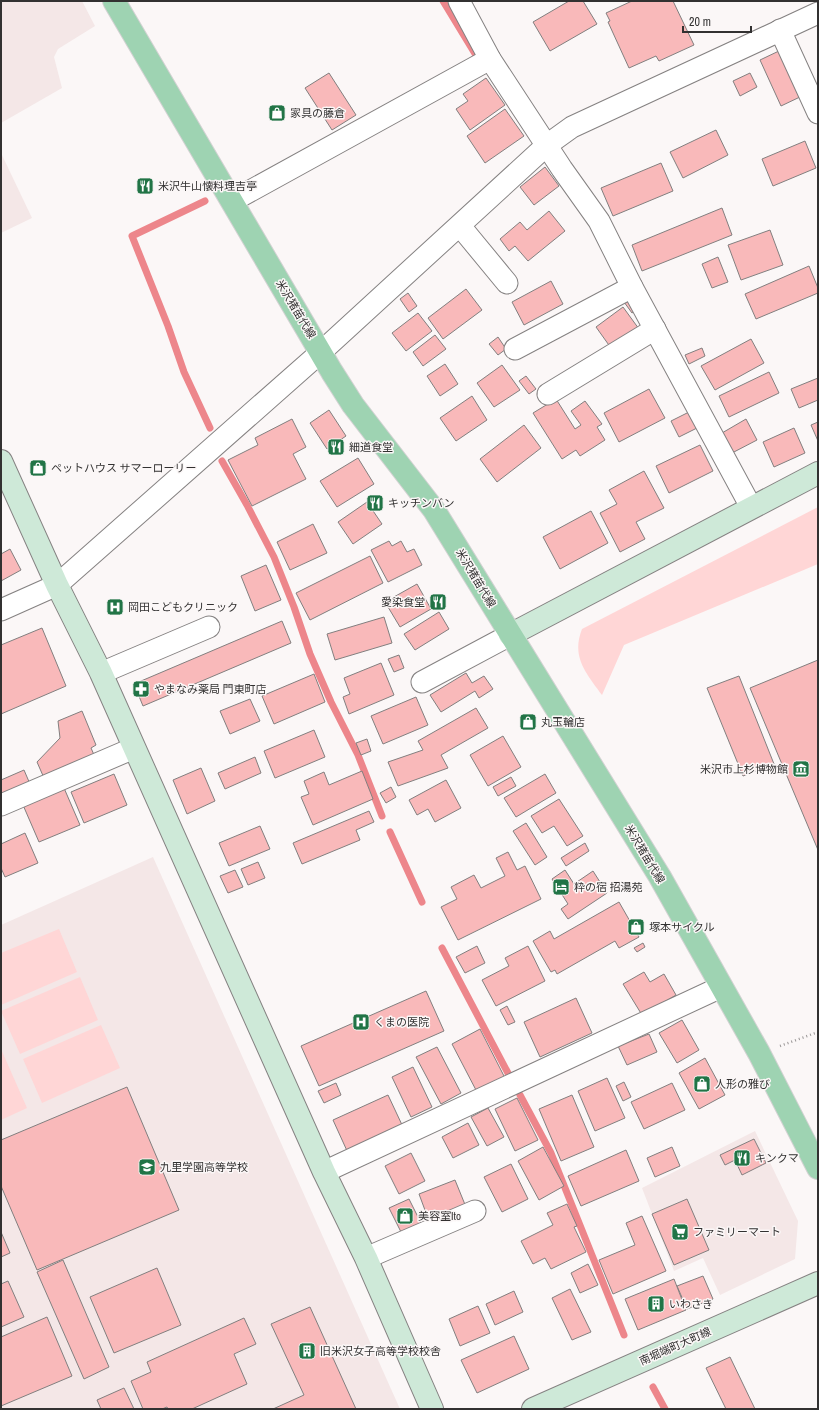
<svg xmlns="http://www.w3.org/2000/svg" width="819" height="1410" viewBox="0 0 819 1410" font-family="'Archivo Narrow','Noto Sans JP',sans-serif">
<style>
.built{fill:#f4e7e7}
.green{fill:#ffd6d6}
.lines{fill:none;stroke-linecap:round;stroke-linejoin:round}
.stream{stroke:#ed868b;stroke-width:7}
.building{fill:#f9b9ba;stroke:#827f7f}
.street-casing{stroke:#858282;stroke-width:23}
.secondary-casing{stroke:#858282;stroke-width:24}
.primary-casing{stroke:#d2d2d2;stroke-width:24}
.path{stroke:#9a9797;stroke-width:2.5;stroke-dasharray:1 3;stroke-linecap:butt}
.street{stroke:#fff;stroke-width:21}
.secondary{stroke:#cee9d8;stroke-width:22}
.primary{stroke:#9ed3b2;stroke-width:22}
.labels{text-anchor:middle;dominant-baseline:central;stroke-width:3;stroke-linejoin:round;paint-order:stroke}
.poi-label{font-size:11px;fill:#323131;stroke:#fbf7f7;text-anchor:start}
.street-label{font-size:11px;fill:#323131;stroke:#fbf7f7}
</style>
<rect width="100%" height="100%" fill="#fbf7f7"/>
<g class="built">
<polygon points="1,1 82,1 95,26 58,49 54,57 62,88 1,123"/>
<polygon points="1,153 32,218 1,233"/>
<polygon points="153,857 400,1409 1,1409 1,925"/>
<polygon points="755,1131 798,1221 795,1259 720,1295 703,1258 674,1271 642,1188"/>
</g>
<g class="green">
<path d="M818,507V564L624,645L602,695C586,673 571,657 582,629Z"/>
<polygon points="59,929 77,972 1,1005 1,953"/>
<polygon points="80,977 98,1020 20,1054 1,1011"/>
<polygon points="101,1025 120,1068 42,1103 23,1059"/>
<polygon points="1,1049 27,1108 1,1120"/>
</g>
<g class="lines">
<g class="stream">
<polyline points="443,1 477,57 475,58"/>
<polyline points="205,201 132,236 168,326 184,372 210,428"/>
<polyline points="222,461 247,505 274,557 294,607 310,654 331,702 358,755 382,816"/>
<polyline points="390,832 422,902"/>
<polyline points="442,948 509,1075"/>
<polyline points="520,1095 551,1153 624,1335"/>
<polyline points="653,1387 665,1409"/>
</g>
</g>
<g class="building">
<polygon points="569,1 583,1 597,24 550,51 533,22"/>
<polygon points="632,1 673,1 694,45 659,61 656,56 629,68 608,22 610,21 606,13"/>
<polygon points="781,50 802,96 781,106 760,60"/>
<polygon points="329,73 356,115 332,130 305,88"/>
<polygon points="750,73 757,87 740,96 733,81"/>
<polygon points="486,78 505,105 470,130 456,109 468,101 463,94"/>
<polygon points="505,109 524,136 485,163 467,136"/>
<polygon points="716,130 728,155 683,178 670,152"/>
<polygon points="805,141 816,168 773,186 762,159"/>
<polygon points="661,163 673,191 613,216 601,188"/>
<polygon points="545,167 559,186 534,205 520,187"/>
<polygon points="722,208 732,235 642,271 632,245"/>
<polygon points="549,211 565,231 528,261 515,246 509,251 500,239 520,222 527,230"/>
<polygon points="770,230 783,265 741,280 728,245"/>
<polygon points="718,257 728,282 712,288 702,264"/>
<polygon points="809,266 818,288 818,293 756,319 745,294"/>
<polygon points="551,281 563,304 524,325 512,302"/>
<polygon points="466,289 482,310 443,339 428,318"/>
<polygon points="408,293 417,306 409,312 400,299"/>
<polygon points="630,298 638,309 632,313 624,302"/>
<polygon points="623,307 639,329 611,348 596,327"/>
<polygon points="418,313 432,331 406,351 392,333"/>
<polygon points="435,335 446,349 423,366 413,352"/>
<polygon points="498,337 506,349 498,355 489,344"/>
<polygon points="751,339 764,363 715,390 701,366"/>
<polygon points="702,348 705,356 689,364 685,355"/>
<polygon points="445,364 458,384 440,396 427,376"/>
<polygon points="502,365 520,390 494,407 477,383"/>
<polygon points="769,372 779,393 729,417 719,396"/>
<polygon points="526,376 536,389 529,394 519,381"/>
<polygon points="818,378 818,400 799,408 791,389"/>
<polygon points="649,389 665,418 619,442 604,413"/>
<polygon points="472,396 487,420 456,441 440,418"/>
<polygon points="556,399 575,429 581,425 571,411 585,401 602,424 597,427 605,440 580,456 576,450 562,459 533,413"/>
<polygon points="329,410 346,436 327,449 310,423"/>
<polygon points="689,412 697,428 679,437 671,421"/>
<polygon points="292,419 306,447 293,454 306,479 252,506 228,460 258,445 255,438"/>
<polygon points="746,419 757,440 732,453 722,433"/>
<polygon points="818,422 818,441 811,425"/>
<polygon points="524,425 541,448 497,482 480,459"/>
<polygon points="794,428 805,453 774,467 763,442"/>
<polygon points="700,445 713,471 669,493 656,466"/>
<polygon points="358,458 374,484 337,507 320,481"/>
<polygon points="644,471 664,508 636,522 645,539 620,552 600,513 617,504 609,490"/>
<polygon points="367,502 382,524 353,544 338,522"/>
<polygon points="591,511 608,543 560,569 543,537"/>
<polygon points="313,524 327,553 290,570 277,542"/>
<polygon points="389,541 392,546 401,541 407,552 414,549 422,565 388,582 371,550"/>
<polygon points="10,549 21,570 1,581 1,554"/>
<polygon points="370,556 383,583 310,620 296,593"/>
<polygon points="266,565 281,600 255,611 241,576"/>
<polygon points="417,584 431,609 400,627 385,602"/>
<polygon points="439,612 449,629 415,650 404,634"/>
<polygon points="384,617 392,643 335,660 327,634"/>
<polygon points="282,621 291,643 143,706 134,684"/>
<polygon points="42,628 66,686 1,714 1,645"/>
<polygon points="399,655 404,668 394,672 388,659"/>
<polygon points="818,660 818,850 750,688"/>
<polygon points="381,663 394,695 349,714 343,697 350,694 344,678"/>
<polygon points="466,673 472,683 484,676 493,689 479,698 475,691 441,712 430,695"/>
<polygon points="314,674 325,702 274,724 262,696"/>
<polygon points="739,676 774,764 743,776 707,688"/>
<polygon points="416,697 428,725 383,744 371,716"/>
<polygon points="250,699 260,721 230,734 220,711"/>
<polygon points="476,708 488,728 441,755 448,768 398,786 388,762 423,750 418,741"/>
<polygon points="82,711 96,745 91,748 95,757 44,778 37,762 60,738 58,721"/>
<polygon points="314,730 325,757 275,778 264,751"/>
<polygon points="503,736 521,767 488,786 470,755"/>
<polygon points="367,739 371,751 361,755 356,743"/>
<polygon points="255,757 261,773 225,789 218,773"/>
<polygon points="201,768 215,801 187,814 173,780"/>
<polygon points="24,770 30,784 1,797 1,780"/>
<polygon points="362,771 373,799 313,825 301,797 309,794 304,781 324,772 329,785"/>
<polygon points="114,774 127,805 84,823 71,792"/>
<polygon points="545,774 556,793 516,817 504,798"/>
<polygon points="511,777 516,786 498,796 493,787"/>
<polygon points="446,780 461,808 435,822 428,809 417,815 409,800"/>
<polygon points="391,787 396,797 386,803 380,793"/>
<polygon points="64,788 80,825 39,842 23,805"/>
<polygon points="559,799 583,836 567,846 554,826 542,833 531,816"/>
<polygon points="369,811 374,822 356,830 360,840 302,864 293,843"/>
<polygon points="526,823 547,857 535,865 513,831"/>
<polygon points="260,826 270,849 229,866 219,843"/>
<polygon points="25,833 38,863 5,877 1,868 1,844"/>
<polygon points="585,843 589,851 566,866 561,858"/>
<polygon points="508,852 517,870 525,866 541,899 458,940 441,907 457,899 451,887 474,875 481,888 505,876 496,858"/>
<polygon points="258,862 265,878 248,885 241,869"/>
<polygon points="235,870 243,887 228,893 220,876"/>
<polygon points="565,870 574,884 593,871 607,893 568,919 561,909 568,904 552,879"/>
<polygon points="619,902 639,937 619,948 615,941 557,974 555,970 551,972 533,941 550,931 554,939"/>
<polygon points="643,943 645,947 637,952 634,948"/>
<polygon points="477,946 485,963 465,973 456,957"/>
<polygon points="528,946 545,981 496,1006 482,980 509,966 505,958"/>
<polygon points="644,972 650,982 664,974 676,995 642,1015 623,984"/>
<polygon points="426,991 444,1031 319,1086 301,1046"/>
<polygon points="576,998 592,1033 540,1057 524,1022"/>
<polygon points="507,1006 515,1022 508,1025 500,1010"/>
<polygon points="682,1020 699,1050 677,1063 659,1033"/>
<polygon points="480,1029 505,1078 477,1092 452,1044"/>
<polygon points="649,1034 657,1052 627,1065 618,1046"/>
<polygon points="437,1047 461,1093 441,1104 416,1057"/>
<polygon points="705,1058 725,1095 699,1109 679,1073"/>
<polygon points="413,1067 432,1107 411,1117 392,1077"/>
<polygon points="607,1078 625,1118 595,1131 578,1091"/>
<polygon points="624,1082 631,1097 623,1101 616,1086"/>
<polygon points="336,1083 341,1095 324,1103 318,1091"/>
<polygon points="672,1083 685,1110 644,1129 631,1102"/>
<polygon points="127,1087 179,1210 37,1270 1,1186 1,1140"/>
<polygon points="388,1095 403,1127 348,1153 333,1120"/>
<polygon points="572,1095 594,1147 561,1161 539,1109"/>
<polygon points="517,1098 538,1140 515,1151 495,1109"/>
<polygon points="488,1108 504,1137 487,1146 471,1117"/>
<polygon points="468,1123 479,1145 453,1158 442,1137"/>
<polygon points="754,1139 766,1163 742,1175 735,1160 725,1165 720,1155"/>
<polygon points="543,1147 564,1186 539,1200 518,1161"/>
<polygon points="672,1147 680,1166 655,1177 647,1158"/>
<polygon points="626,1150 639,1181 581,1206 568,1176"/>
<polygon points="411,1153 425,1181 399,1194 385,1166"/>
<polygon points="511,1164 528,1199 502,1212 484,1177"/>
<polygon points="455,1180 466,1207 429,1221 419,1194"/>
<polygon points="409,1199 421,1223 401,1232 389,1208"/>
<polygon points="687,1199 709,1250 674,1265 652,1214"/>
<polygon points="567,1204 577,1226 574,1227 586,1252 551,1269 545,1258 533,1264 521,1241 553,1225 547,1213"/>
<polygon points="642,1216 666,1271 613,1294 599,1260 635,1245 626,1223"/>
<polygon points="1,1232 10,1253 1,1257"/>
<polygon points="63,1260 109,1367 84,1379 37,1272"/>
<polygon points="588,1264 598,1285 580,1293 571,1273"/>
<polygon points="157,1268 181,1325 114,1353 90,1297"/>
<polygon points="703,1276 713,1299 687,1309 677,1286"/>
<polygon points="674,1279 686,1310 638,1330 625,1299"/>
<polygon points="8,1281 24,1317 1,1327 1,1284"/>
<polygon points="570,1289 591,1332 572,1340 552,1298"/>
<polygon points="514,1291 523,1312 495,1325 486,1304"/>
<polygon points="478,1306 490,1333 460,1346 449,1319"/>
<polygon points="310,1307 342,1378 356,1409 273,1409 304,1395 271,1324"/>
<polygon points="47,1317 72,1376 1,1406 1,1337"/>
<polygon points="244,1318 256,1344 234,1354 247,1384 192,1409 168,1409 167,1407 162,1409 143,1409 131,1381 151,1372 147,1362"/>
<polygon points="514,1336 529,1369 477,1393 461,1360"/>
<polygon points="730,1357 755,1409 726,1409 706,1368"/>
<polygon points="124,1388 134,1409 101,1409 97,1400"/>
</g>
<g class="lines">
<g class="street-casing">
<g id="street">
<polyline points="459,1 490,59 562,169 599,221 632,287 751,507"/>
<polyline points="780,30 818,113"/>
<polyline points="232,201 490,59"/>
<polyline points="460,226 507,283"/>
<polyline points="515,349 632,287"/>
<polyline points="548,394 655,329"/>
<polyline points="1,610 57,585 321,352 547,145 572,127 818,13"/>
<polyline points="101,673 209,627"/>
<polyline points="422,682 510,635"/>
<polyline points="1,805 134,748"/>
<polyline points="324,1172 721,987"/>
<polyline points="366,1258 475,1211"/>
</g>
</g>
<g class="secondary-casing">
<g id="secondary">
<polyline points="1,461 57,585 101,673 324,1172 366,1258 432,1409"/>
<polyline points="510,635 818,473"/>
<polyline points="533,1409 818,1283"/>
</g>
</g>
<g class="primary-casing">
<polyline id="primary" points="114,1 332,372 353,405 434,510 660,877 759,1053 818,1168"/>
</g>
<polyline class="path" points="780,1046 818,1032"/>
<use href="#street" class="street"/>
<use href="#secondary" class="secondary"/>
<use href="#primary" class="primary"/>
</g>
<defs>
<g id="shop-square" transform="scale(0.9)"><rect x="-9" y="-9" width="18" height="18" rx="4" fill="#217446" stroke="#fbf7f7"/><path d="M-5-2.5h2.3a2.7 3.5 0 0 1 5.4 0H5L5.5 6h-11ZM-1.5-2.5h3a1.5 2.3 0 0 0-3 0Z" fill="#fff"/></g>
<g id="restaurant-square" transform="scale(0.9)"><rect x="-9" y="-9" width="18" height="18" rx="4" fill="#217446" stroke="#fbf7f7"/><path d="M-5-6h1v4h1v-4h1v4h1v-4h1v5L-1.5 .5V6h-2V.5L-5-1ZM5-6V6H3V1.5H1.5Q1.5-4 5-6Z" fill="#fff"/></g>
<g id="hospital-square" transform="scale(0.9)"><rect x="-9" y="-9" width="18" height="18" rx="4" fill="#217446" stroke="#fbf7f7"/><path d="M-5-5h3v3.5h4V-5h3V5h-3V1.5h-4V5h-3Z" fill="#fff"/></g>
<g id="pharmacy-square" transform="scale(0.9)"><rect x="-9" y="-9" width="18" height="18" rx="4" fill="#217446" stroke="#fbf7f7"/><path d="M-2-6h4v4h4v4h-4v4h-4v-4h-4v-4h4Z" fill="#fff"/></g>
<g id="museum-square" transform="scale(0.9)"><rect x="-9" y="-9" width="18" height="18" rx="4" fill="#217446" stroke="#fbf7f7"/><path d="M0-6L6-3V-2H-6V-3ZM-5-1h2V3h-2ZM-1-1h2V3h-2ZM3-1h2V3H3ZM-6 4H6V6H-6Z" fill="#fff"/></g>
<g id="hotel-square" transform="scale(0.9)"><rect x="-9" y="-9" width="18" height="18" rx="4" fill="#217446" stroke="#fbf7f7"/><path d="M-6-4.5h1.5V1H6V5H4.5V3h-9V5H-6ZM-4 0a1.8 1.8 0 1 1 3.6 0ZM.5 0V-2.5h3Q6-2.5 6 0Z" fill="#fff"/></g>
<g id="school-square" transform="scale(0.9)"><rect x="-9" y="-9" width="18" height="18" rx="4" fill="#217446" stroke="#fbf7f7"/><path d="M0-5L7-2L0 1L-7-2ZM-4 1L0 2.5L4 1V4Q0 6-4 4Z" fill="#fff"/></g>
<g id="supermarket-square" transform="scale(0.9)"><rect x="-9" y="-9" width="18" height="18" rx="4" fill="#217446" stroke="#fbf7f7"/><path d="M-6-5.5h2.5l.6 2H6L4.5 2H-2.5L-4.4-4H-6ZM-1.5 3.2a1.3 1.3 0 1 0 .1 0ZM3 3.2a1.3 1.3 0 1 0 .1 0Z" fill="#fff"/></g>
<g id="building-square" transform="scale(0.9)"><rect x="-9" y="-9" width="18" height="18" rx="4" fill="#217446" stroke="#fbf7f7"/><path d="M-4-6H4V6H1V3H-1V6H-4ZM-2.5-4.3h1.7v1.8h-1.7ZM.8-4.3h1.7v1.8H.8ZM-2.5-1h1.7V.8h-1.7ZM.8-1h1.7V.8H.8Z" fill="#fff"/></g>
</defs>
<g fill-rule="evenodd">
<use href="#shop-square" x="277" y="113"/>
<use href="#restaurant-square" x="145" y="186"/>
<use href="#restaurant-square" x="336" y="447"/>
<use href="#shop-square" x="38" y="468"/>
<use href="#restaurant-square" x="375" y="503"/>
<use href="#restaurant-square" x="438" y="602"/>
<use href="#hospital-square" x="115" y="607"/>
<use href="#pharmacy-square" x="141" y="689"/>
<use href="#shop-square" x="528" y="722"/>
<use href="#museum-square" x="801" y="769"/>
<use href="#hotel-square" x="561" y="887"/>
<use href="#shop-square" x="636" y="927"/>
<use href="#hospital-square" x="361" y="1022"/>
<use href="#shop-square" x="702" y="1084"/>
<use href="#restaurant-square" x="742" y="1158"/>
<use href="#school-square" x="147" y="1167"/>
<use href="#shop-square" x="405" y="1216"/>
<use href="#supermarket-square" x="680" y="1232"/>
<use href="#building-square" x="656" y="1304"/>
<use href="#building-square" x="307" y="1351"/>
</g>
<g class="labels">
<g class="poi-label">
<text x="290" y="113">家具の藤倉</text>
<text x="158" y="186">米沢牛山懐料理吉亭</text>
<text x="349" y="447">細道食堂</text>
<text x="51" y="468">ペットハウス サマーローリー</text>
<text x="388" y="503">キッチンバン</text>
<text x="425" y="602" text-anchor="end">愛染食堂</text>
<text x="128" y="607">岡田こどもクリニック</text>
<text x="154" y="689">やまなみ薬局 門東町店</text>
<text x="541" y="722">丸玉輪店</text>
<text x="788" y="769" text-anchor="end">米沢市上杉博物館</text>
<text x="574" y="887">粋の宿 招湯苑</text>
<text x="649" y="927">塚本サイクル</text>
<text x="374" y="1022">くまの医院</text>
<text x="715" y="1084">人形の雅び</text>
<text x="755" y="1158">キンクマ</text>
<text x="160" y="1167">九里学園高等学校</text>
<text x="418" y="1216">美容室Ito</text>
<text x="693" y="1232">ファミリーマート</text>
<text x="669" y="1304">いわさき</text>
<text x="320" y="1351">旧米沢女子高等学校校舎</text>
</g>
<g class="street-label">
<text transform="translate(296 309) rotate(59)">米沢猪苗代線</text>
<text transform="translate(476 578) rotate(59)">米沢猪苗代線</text>
<text transform="translate(645 854) rotate(59)">米沢猪苗代線</text>
<text transform="translate(675 1346) rotate(-24)">南堀端町大町線</text>
</g>
</g>
<rect width="819" height="1410" fill="none" stroke="#323131" stroke-width="4"/>
<path d="M683 26v6h68v-6" fill="none" stroke="#323131" stroke-width="2"/>
<text x="689" y="26" font-size="12" fill="#323131" stroke="#fbf7f7" stroke-width="3" paint-order="stroke">20 m</text>
</svg>
